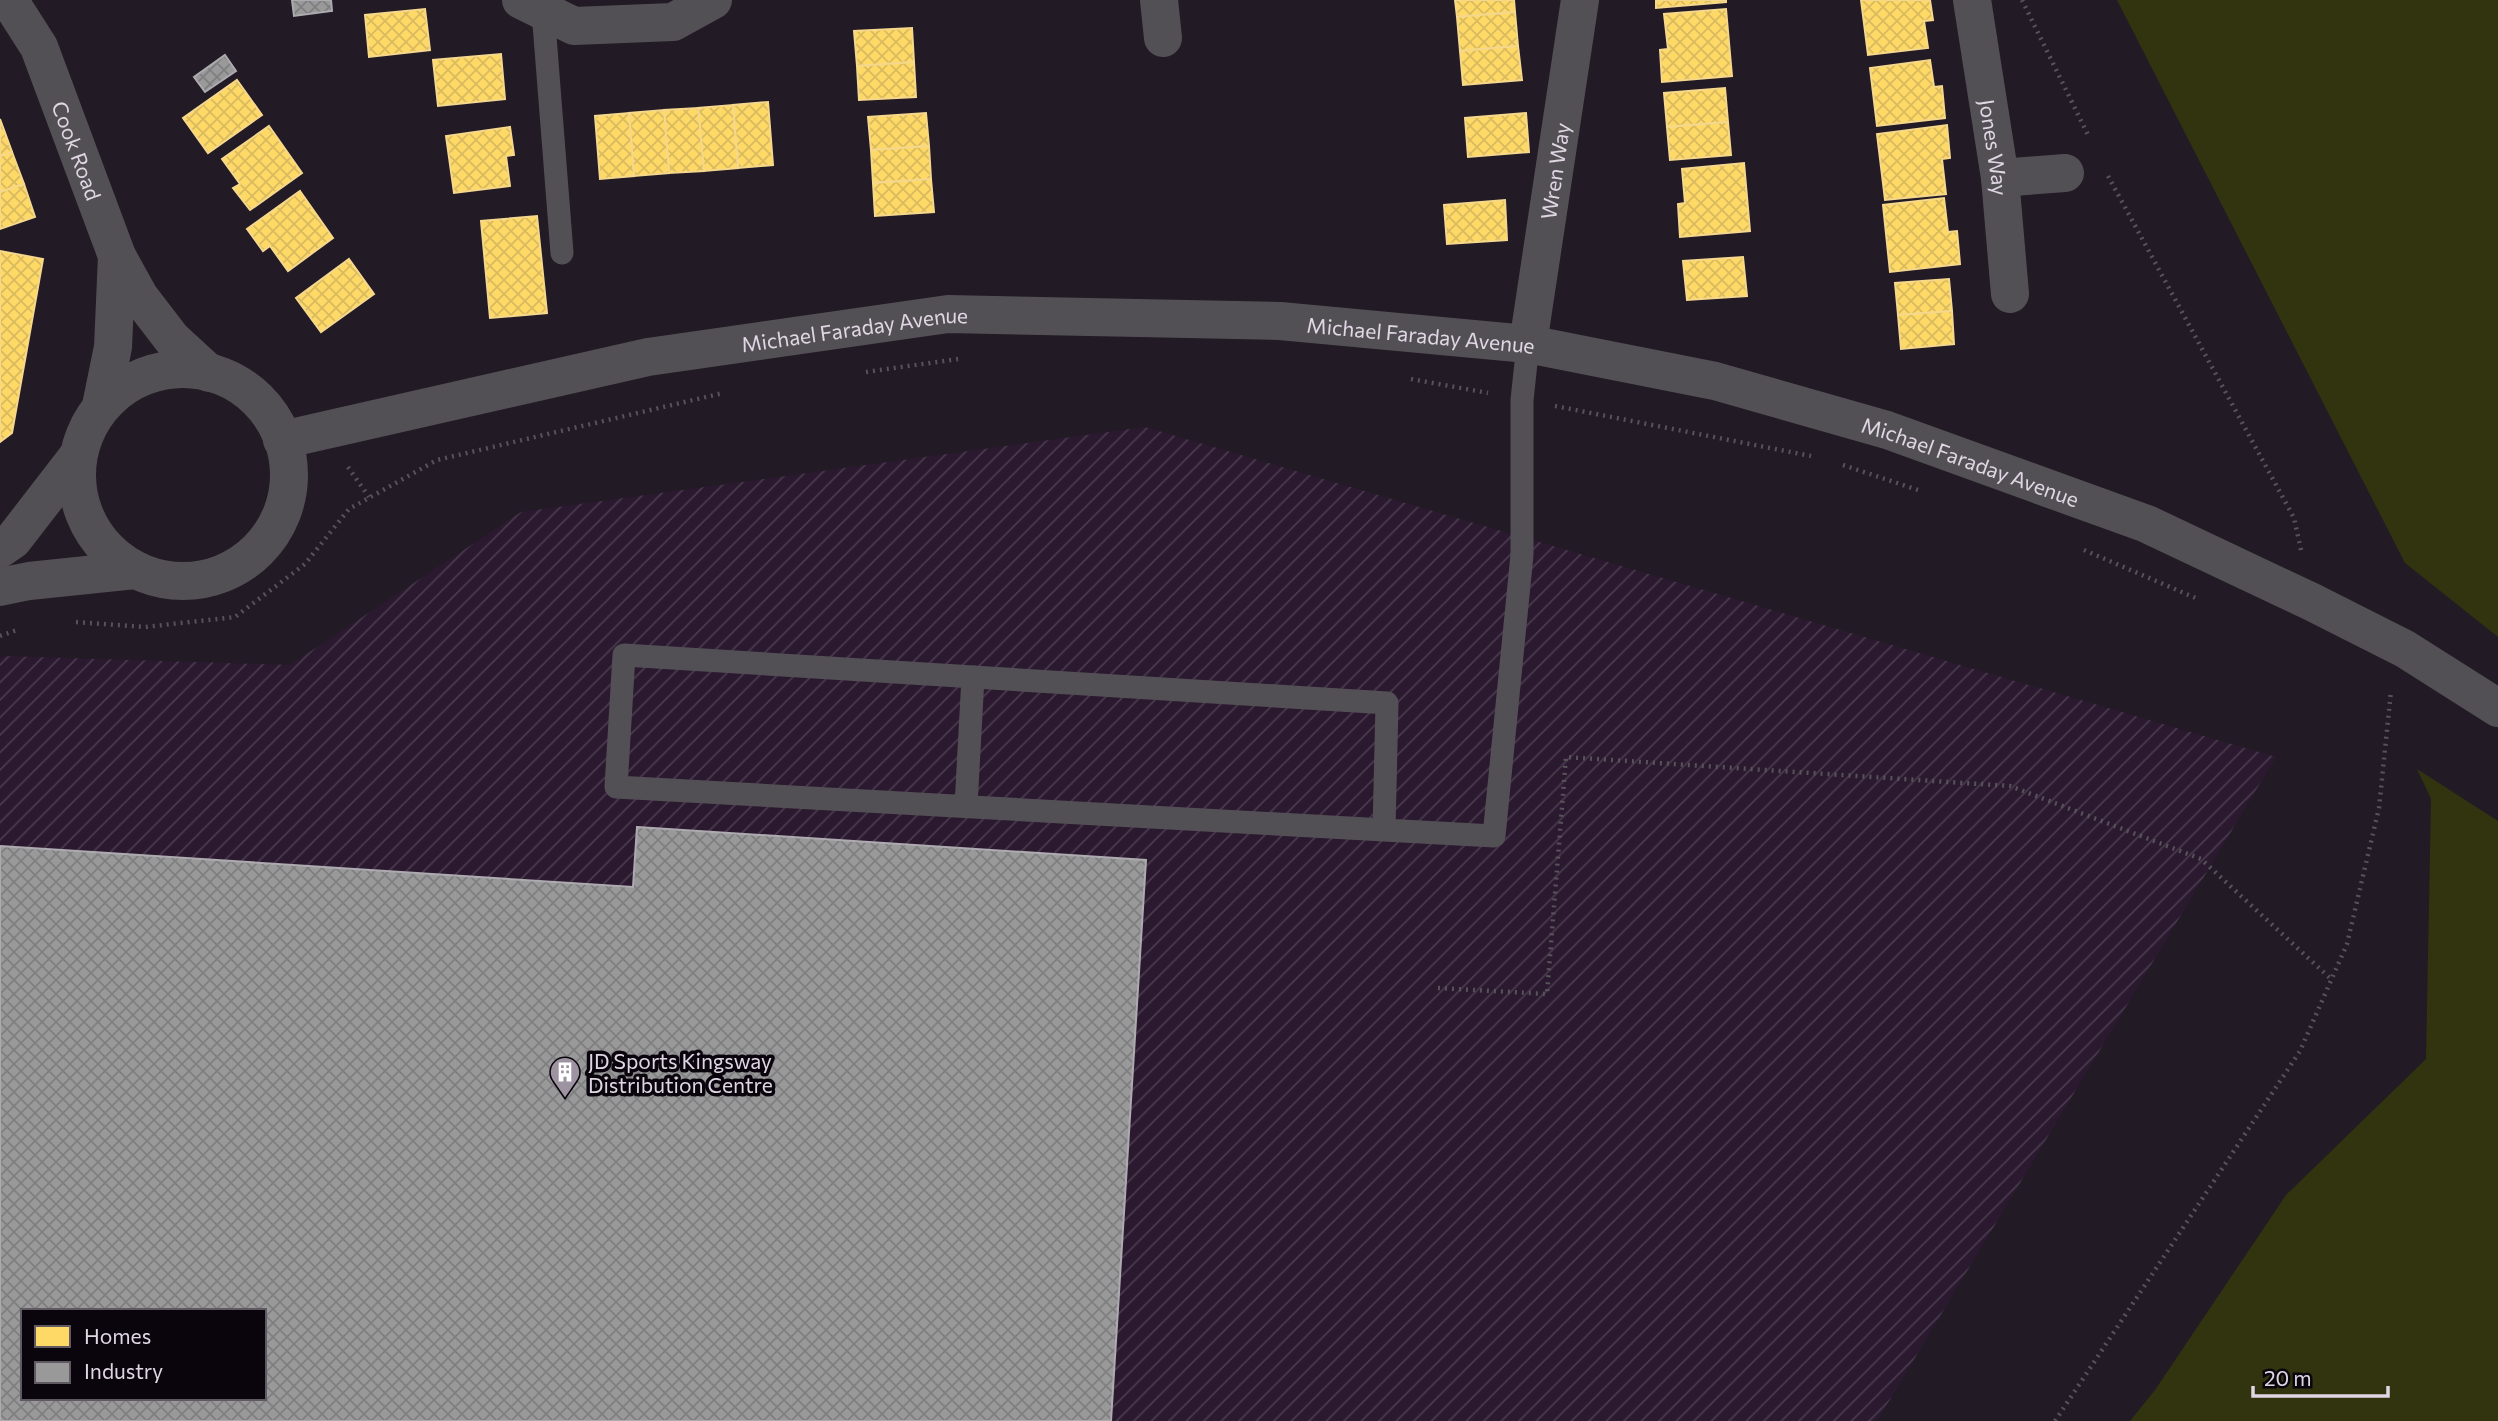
<svg xmlns="http://www.w3.org/2000/svg" width="2498" height="1421" viewBox="0 0 2498 1421" font-family="Commissioner,sans-serif">
<style>
.industrial{fill:url(#industrial-furrows);fill-rule:evenodd}
.green{fill:#32340f}
.homes{fill:url(#homes-cross-hatch);stroke:#f6d88c;stroke-width:2}
.industry{fill:url(#industry-cross-hatch);stroke:#aeabb0;stroke-width:2;fill-rule:evenodd}
.lines{fill:none;stroke-linecap:round;stroke-linejoin:round}
.path{stroke:#575358;stroke-width:4.5;stroke-dasharray:2 5;stroke-linecap:butt}
.lane{stroke:#535055;stroke-width:23}
.street{stroke:#535055;stroke-width:38}
.labels{text-anchor:middle;dominant-baseline:central;stroke-width:7;stroke-linejoin:round;paint-order:stroke}
.street-label{font-size:21px;fill:#e0d6e4;stroke:#0a050c}
.poi-label{font-size:21px;fill:#e0d6e4;stroke:#0a050c;text-anchor:start}
</style>
<defs>
<pattern id="industrial-furrows" width="10" height="10" patternUnits="userSpaceOnUse" patternTransform="scale(1.75)"><rect width="10" height="10" fill="#2b1930"/><path d="M-1 1l2-2M0 10L10 0M9 11l2-2" fill="none" stroke="#493a4e"/></pattern>
<pattern id="homes-cross-hatch" width="8" height="8" patternUnits="userSpaceOnUse" patternTransform="scale(1.75)"><rect width="8" height="8" fill="#ffd966"/><path d="M0 0l8 8M0 8l8-8" fill="none" stroke="#d9ba5f"/></pattern>
<pattern id="industry-cross-hatch" width="8" height="8" patternUnits="userSpaceOnUse" patternTransform="scale(1.75)"><rect width="8" height="8" fill="#999"/><path d="M0 0l8 8M0 8l8-8" fill="none" stroke="#7f7e80"/></pattern>
</defs>
<rect width="100%" height="100%" fill="#221a25"/>
<path class="industrial" d="M1145,427L2276,757L1877,1421H0V659L4,656L290,665L521,512ZM23,1311H264V1398H23Z"/>
<g class="green">
<polygon points="2117,0 2498,0 2498,637 2405,563"/>
<polygon points="2417,769 2498,821 2498,1421 2130,1421 2155,1390 2286,1195 2426,1059 2431,799"/>
</g>
<g class="homes">
<polygon points="1455,0 1514,0 1515,12 1457,17"/>
<polygon points="1656,0 1726,0 1726,2 1656,8"/>
<polygon points="1861,0 1930,0 1933,20 1924,21 1928,48 1868,55"/>
<polygon points="425,9 430,50 369,57 365,15"/>
<polygon points="1726,9 1732,76 1662,82 1660,50 1668,49 1664,14"/>
<polygon points="1515,12 1518,46 1460,51 1457,17"/>
<polygon points="912,28 914,62 857,66 854,31"/>
<polygon points="1518,46 1522,80 1463,85 1460,51"/>
<polygon points="501,54 505,99 438,106 433,60"/>
<polygon points="1930,60 1934,87 1942,86 1945,118 1877,126 1870,68"/>
<polygon points="914,62 916,97 859,100 857,66"/>
<polygon points="237,80 262,115 208,153 183,118"/>
<polygon points="1725,88 1728,122 1667,127 1664,93"/>
<polygon points="768,102 773,165 738,168 733,105"/>
<polygon points="733,105 738,168 704,171 698,108"/>
<polygon points="698,108 704,171 669,173 664,110"/>
<polygon points="664,110 669,173 634,176 629,113"/>
<polygon points="629,113 634,176 600,179 595,116"/>
<polygon points="926,113 929,146 871,150 868,117"/>
<polygon points="1526,113 1529,152 1468,157 1465,118"/>
<polygon points="0,119 12,152 0,156"/>
<polygon points="1728,122 1731,155 1670,160 1667,127"/>
<polygon points="1947,125 1950,158 1942,159 1946,194 1885,200 1877,134"/>
<polygon points="269,126 302,173 250,210 233,188 240,184 222,159"/>
<polygon points="510,127 514,155 506,156 510,186 454,193 446,136"/>
<polygon points="929,146 931,179 873,183 871,150"/>
<polygon points="12,152 24,184 0,192 0,156"/>
<polygon points="1744,163 1750,231 1680,237 1678,204 1685,203 1682,169"/>
<polygon points="931,179 934,212 875,216 873,183"/>
<polygon points="24,184 35,217 0,229 0,192"/>
<polygon points="300,191 333,238 288,271 270,246 263,251 247,229"/>
<polygon points="1944,198 1948,232 1957,231 1960,264 1890,272 1883,205"/>
<polygon points="1505,200 1507,240 1447,244 1444,205"/>
<polygon points="537,216 547,313 490,318 481,221"/>
<polygon points="0,251 43,259 12,433 0,442"/>
<polygon points="1743,257 1747,296 1687,300 1683,261"/>
<polygon points="349,259 374,294 321,332 296,298"/>
<polygon points="1949,279 1952,311 1898,315 1895,283"/>
<polygon points="1952,311 1954,344 1901,349 1898,315"/>
</g>
<g class="industry">
<polygon points="292,0 331,0 332,11 294,16"/>
<polygon points="225,55 236,71 205,92 194,77"/>
<path d="M637,827L1146,860L1111,1421H0V846L633,887ZM23,1311H264V1398H23Z"/>
</g>
<g class="lines">
<g class="path">
<polyline points="2022,0 2089,137"/>
<polyline points="2108,176 2294,518 2301,550"/>
<polyline points="866,372 958,359"/>
<polyline points="1411,379 1488,393"/>
<polyline points="1555,406 1811,456"/>
<polyline points="1843,465 1921,491"/>
<polyline points="348,467 369,497"/>
<polyline points="2084,550 2198,599"/>
<polyline points="76,622 145,627 235,617 305,564 349,509 437,460 723,393"/>
<polyline points="0,636 17,630"/>
<polyline points="1438,988 1547,994 1566,757 2010,786 2201,859 2331,979"/>
<polyline points="2055,1421 2300,1051 2347,944 2379,808 2391,691"/>
</g>
<g class="lane">
<polyline points="543,11 562,253"/>
<polyline points="966,806 973,677"/>
<polyline points="1384,830 1387,703 624,655 616,787 1384,830 1494,836 1522,555 1522,400 1528,344"/>
</g>
<g class="street">
<path id="s1" d="M9,0L39,47L117,256L139,296L172,339L209,373"/>
<polyline points="521,0 574,26 673,22 713,0"/>
<polyline points="1159,0 1163,38"/>
<path id="s2" d="M1972,0L2000,178L2010,294"/>
<polyline points="2000,178 2065,173"/>
<path id="s3" d="M1528,344L1580,0"/>
<circle cx="183" cy="475" r="106"/>
<polyline points="101,406 113,347 117,256"/>
<path id="s4" d="M282,440L648,357L948,314L1280,321L1528,344L1715,381L1887,430L2147,524L2312,602L2405,649L2498,708"/>
<polyline points="0,549 13,540 77,457"/>
<polyline points="0,587 29,581 135,570"/>
</g>
</g>
<defs>
<g id="building-pin" transform="scale(1.575)"><path d="M0 17L-7.5 6A9.5 9.5 0 1 1 7.5 6Z" fill="#9e94a1" stroke="#0a050c"/><path d="M-4-6H4V6H1V3H-1V6H-4ZM-2.5-4.3h1.7v1.8h-1.7ZM.8-4.3h1.7v1.8H.8ZM-2.5-1h1.7V.8h-1.7ZM.8-1h1.7V.8H.8Z" fill="#fff"/></g>
</defs>
<g fill-rule="evenodd">
<use href="#building-pin" x="565" y="1072"/>
</g>
<g class="labels">
<g class="street-label">
<text stroke="none"><textPath href="#s2" startOffset="149">Jones Way</textPath></text>
<text stroke="none"><textPath href="#s1" startOffset="166">Cook Road</textPath></text>
<text stroke="none"><textPath href="#s3" startOffset="175">Wren Way</textPath></text>
<text stroke="none"><textPath href="#s4" startOffset="584">Michael Faraday Avenue</textPath></text>
<text stroke="none"><textPath href="#s4" startOffset="1152">Michael Faraday Avenue</textPath></text>
<text stroke="none"><textPath href="#s4" startOffset="1718">Michael Faraday Avenue</textPath></text>
</g>
<g class="poi-label">
<text x="588" y="1060">JD Sports Kingsway<tspan x="588" dy="24">Distribution Centre</tspan></text>
</g>
</g>
<rect x="21" y="1309" width="245" height="91" fill="#0a050c" stroke="#605962" stroke-width="2"/>
<rect x="35" y="1326" width="35" height="21" fill="#ffd966" stroke="#605962" stroke-width="2"/>
<text x="84" y="1344" font-size="21" fill="#e0d6e4">Homes</text>
<rect x="35" y="1362" width="35" height="21" fill="#999999" stroke="#605962" stroke-width="2"/>
<text x="84" y="1379" font-size="21" fill="#e0d6e4">Industry</text>
<path d="M2253 1386v10h135v-10" fill="none" stroke="#e0d6e4" stroke-width="3.5"/>
<text x="2264" y="1386" font-size="21" fill="#e0d6e4" stroke="#0a050c" stroke-width="5" paint-order="stroke">20 m</text>
</svg>
